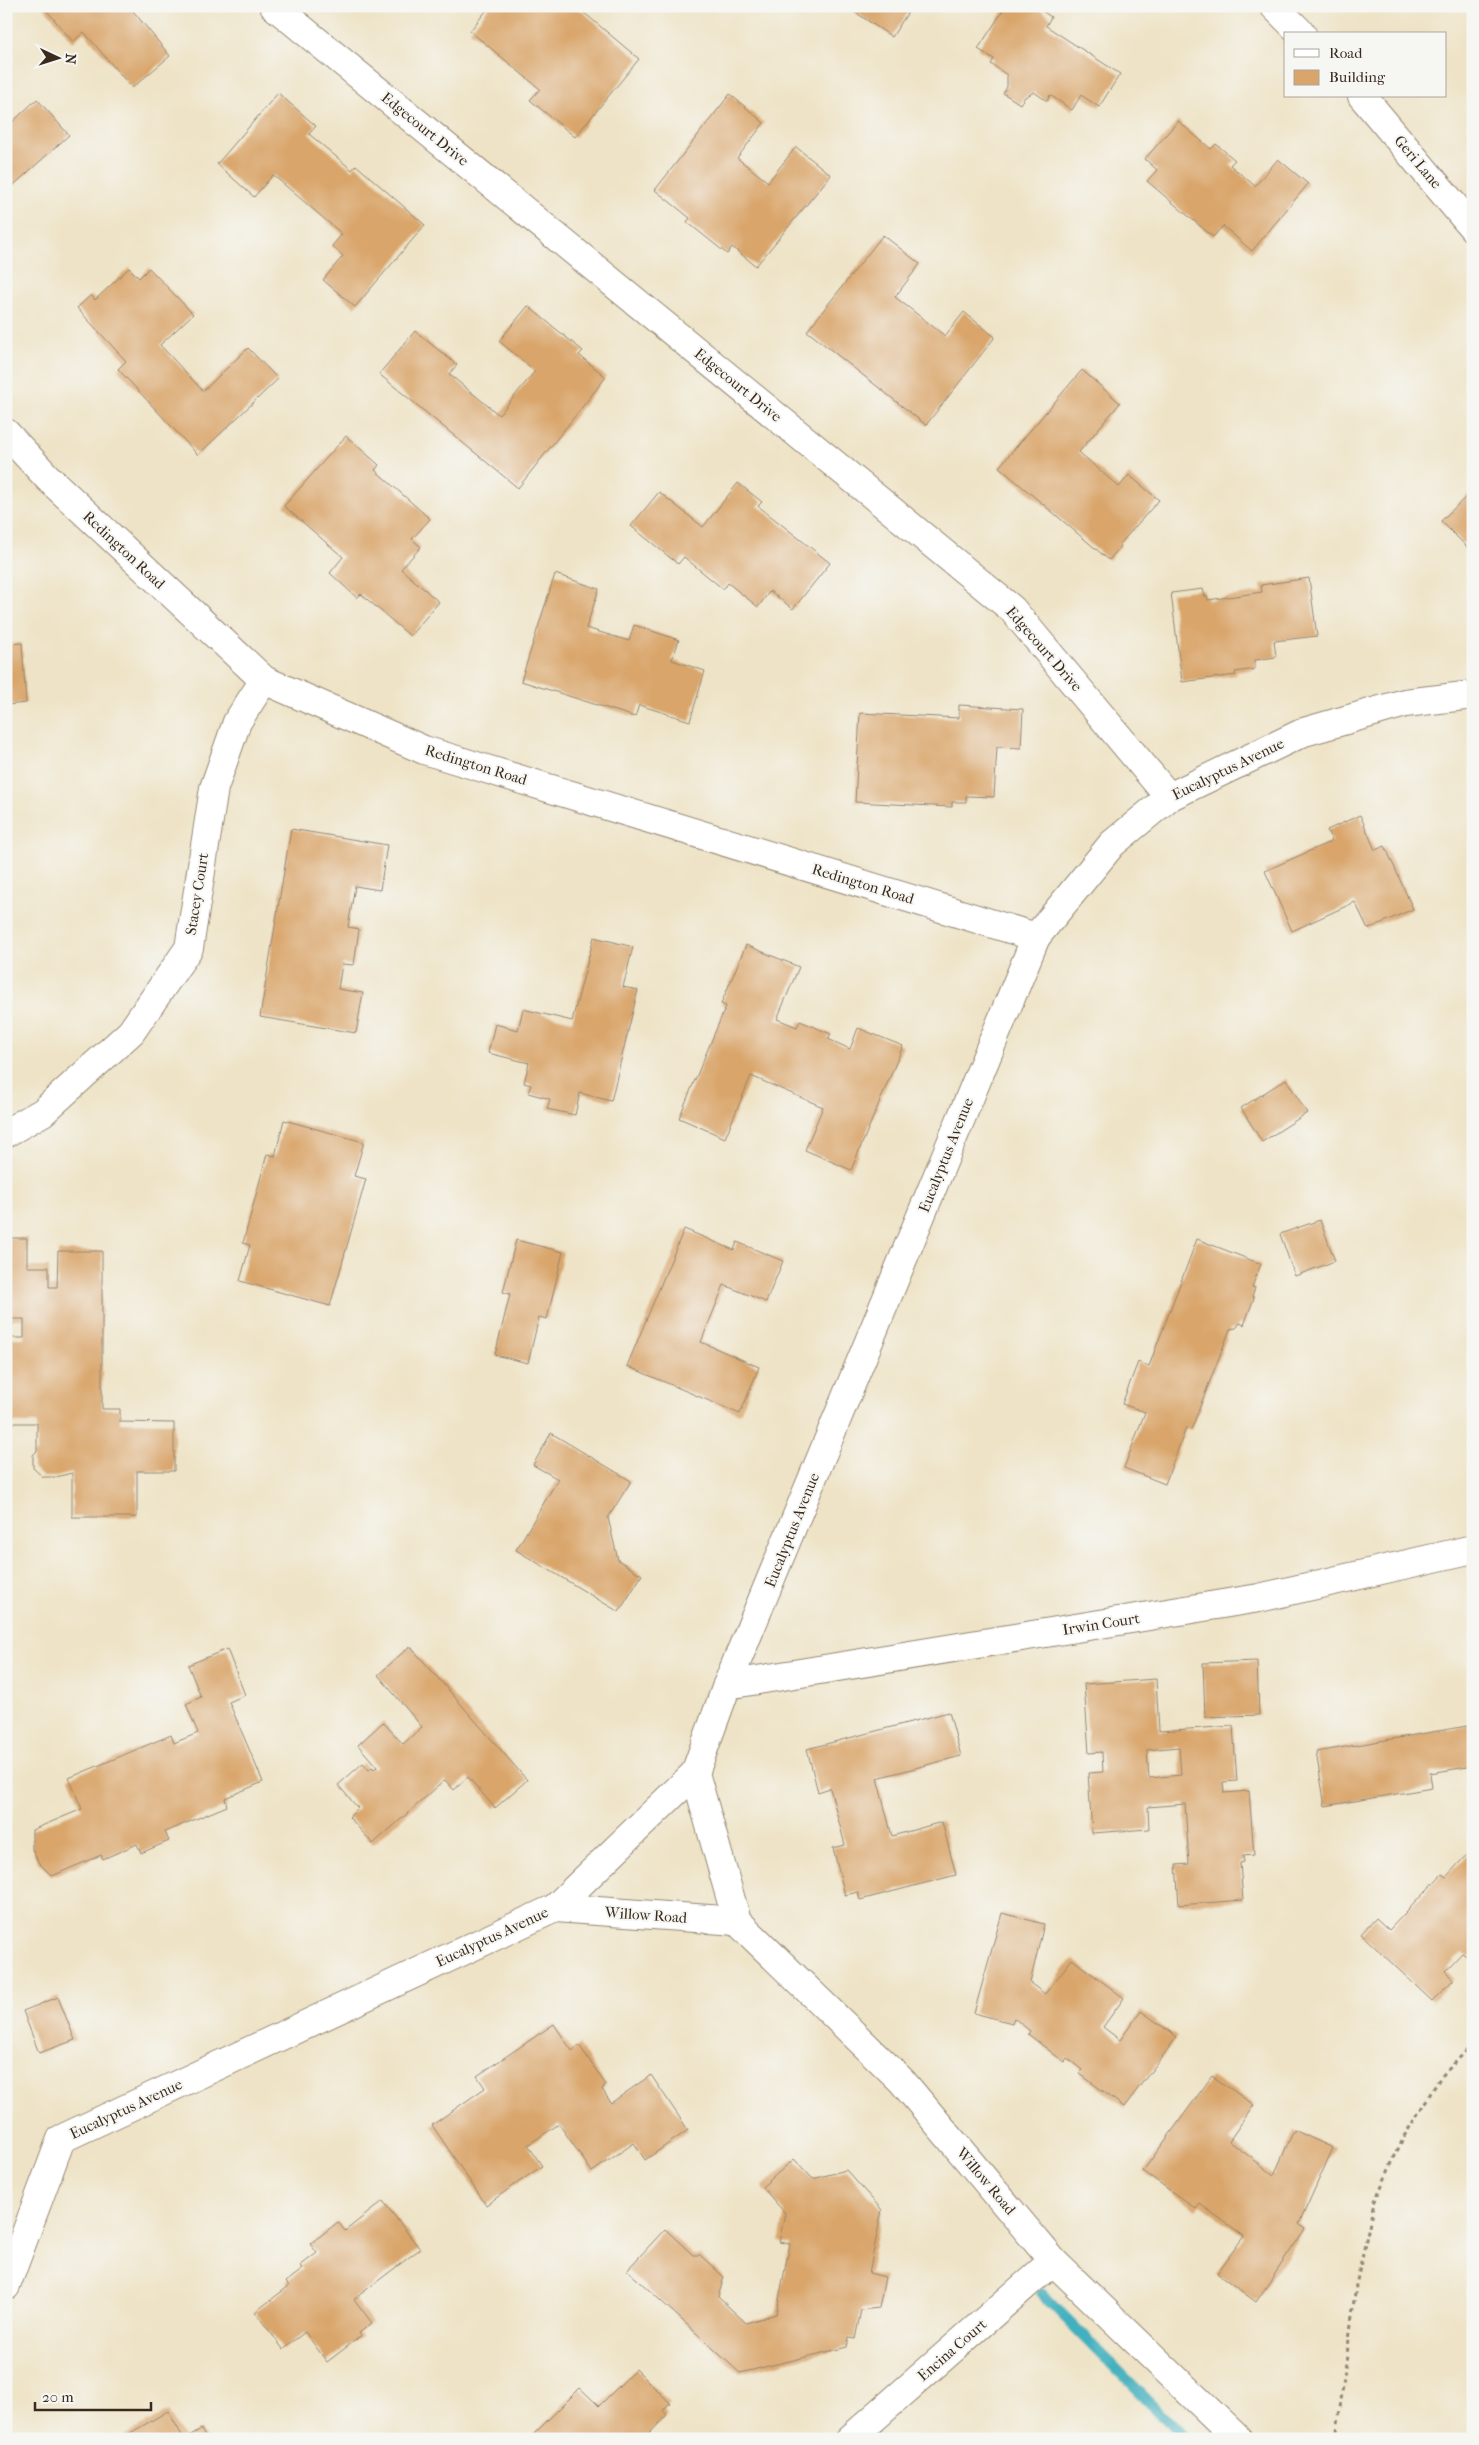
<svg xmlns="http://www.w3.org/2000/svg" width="1479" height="2445" viewBox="0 0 1479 2445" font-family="'IM FELL French Canon',serif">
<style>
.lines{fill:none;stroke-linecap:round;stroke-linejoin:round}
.stream{stroke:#42b0be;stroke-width:11}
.building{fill:#d9a56b;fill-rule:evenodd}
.minor-casing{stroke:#948672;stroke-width:30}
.path{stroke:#948672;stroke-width:3;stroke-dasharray:4 4;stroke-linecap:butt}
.minor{stroke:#fff;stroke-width:28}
.labels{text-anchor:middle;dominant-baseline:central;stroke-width:4;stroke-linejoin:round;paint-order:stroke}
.street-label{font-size:15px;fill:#3b2a1e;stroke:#f6f6f2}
</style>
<rect width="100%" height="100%" fill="#f6f6f2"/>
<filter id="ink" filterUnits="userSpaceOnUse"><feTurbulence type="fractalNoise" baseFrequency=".02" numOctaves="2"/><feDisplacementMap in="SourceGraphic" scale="10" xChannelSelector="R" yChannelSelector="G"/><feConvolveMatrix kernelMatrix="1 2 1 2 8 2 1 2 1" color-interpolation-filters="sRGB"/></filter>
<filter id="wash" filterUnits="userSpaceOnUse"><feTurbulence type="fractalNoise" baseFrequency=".0096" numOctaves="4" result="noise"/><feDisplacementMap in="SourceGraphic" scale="20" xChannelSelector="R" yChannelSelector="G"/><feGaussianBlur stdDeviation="1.12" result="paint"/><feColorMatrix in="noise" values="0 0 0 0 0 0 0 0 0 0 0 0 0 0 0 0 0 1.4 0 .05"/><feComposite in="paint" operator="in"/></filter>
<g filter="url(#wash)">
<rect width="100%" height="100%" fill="#eee3c6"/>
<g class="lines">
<polyline class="stream" points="1042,2294 1186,2439"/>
</g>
<g id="blocks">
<g class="building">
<polygon points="43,6 129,6 170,56 132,88 84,32 73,42"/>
<polygon points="490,6 576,6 639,59 575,137 530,100 540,89 470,31"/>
<polygon points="846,6 912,6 892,37"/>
<polygon points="1006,6 1035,6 1051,17 1046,26 1120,74 1099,107 1081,95 1072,110 1050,95 1047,101 1034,92 1025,97 1020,104 1003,93 1007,87 1007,75 991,64 994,59 978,49"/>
<polygon points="278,93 316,126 309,134 352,170 356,165 425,225 355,307 323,280 343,256 332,246 342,234 273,175 254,197 217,164"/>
<polygon points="730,94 764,123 737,158 768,182 796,147 831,175 756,266 732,247 727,254 687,222 690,218 655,190"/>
<polygon points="37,99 69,135 6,192 6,124 8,126"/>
<polygon points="1178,121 1211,149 1216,144 1235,160 1230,165 1255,186 1278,159 1308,184 1252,251 1223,226 1213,237 1147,181 1157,170 1145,159"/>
<polygon points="883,235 920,264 895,297 945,336 964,312 995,337 926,425 807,331"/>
<polygon points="129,268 139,278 149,268 193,314 160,345 203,391 248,348 278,379 198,455 118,369 126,361 77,308 91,295 95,300"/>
<polygon points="528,306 583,351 579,355 606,377 518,488 379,374 415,331 457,365 449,374 499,415 535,371 499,341"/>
<polygon points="1082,370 1120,403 1079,452 1119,487 1129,475 1159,500 1119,545 1121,546 1109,560 999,467"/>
<polygon points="346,436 379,465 375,470 430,519 412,539 421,547 401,569 439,602 410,636 361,594 357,598 330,573 343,557 284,506"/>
<polygon points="738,483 762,502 758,506 830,563 793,609 770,591 758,607 728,583 723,589 684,557 678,564 631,526 659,492 703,527"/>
<polygon points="1473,490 1473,547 1470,550 1441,521"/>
<polygon points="555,574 599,589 586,628 629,641 634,625 679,640 672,660 705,671 690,721 639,705 635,717 521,681"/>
<polygon points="1309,578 1317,636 1274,641 1276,657 1255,660 1255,669 1235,672 1236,675 1182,682 1171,593 1203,589 1205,597 1207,596 1208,600 1262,592 1261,585"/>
<polygon points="22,643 26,703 6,705 6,644"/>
<polygon points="959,705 1023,709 1021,748 997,747 994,797 966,796 966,802 952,802 952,807 855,802 860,713 959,718"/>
<polygon points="1360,815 1375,850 1385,846 1413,909 1368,929 1355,902 1292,931 1265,871 1332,841 1327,830"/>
<polygon points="291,829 387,845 380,890 355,886 348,927 359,929 354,965 342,964 338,989 363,993 356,1033 260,1017"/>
<polygon points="1472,881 1473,881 1473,894 1469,893"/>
<polygon points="594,937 633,947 623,987 638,990 611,1101 580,1093 575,1115 547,1109 550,1099 528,1093 531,1085 524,1083 529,1063 488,1053 495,1024 518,1030 523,1009 572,1021"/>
<polygon points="746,945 799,967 777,1019 797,1027 800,1021 831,1034 828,1039 850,1049 858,1028 903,1046 851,1170 805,1150 823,1107 751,1076 725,1138 679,1118 726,1006 721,1004"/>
<polygon points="1286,1079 1307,1113 1262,1142 1241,1108"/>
<polygon points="284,1120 364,1142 354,1176 366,1179 330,1306 240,1281 250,1245 243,1243 267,1154 275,1156"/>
<polygon points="1320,1220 1335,1261 1295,1276 1280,1234"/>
<polygon points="684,1229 734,1250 737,1242 783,1261 766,1302 724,1285 701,1342 759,1367 740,1414 627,1366"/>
<polygon points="6,1238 27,1238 27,1267 49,1267 49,1287 57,1287 58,1251 102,1251 102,1409 120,1409 120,1422 174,1423 174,1471 137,1471 137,1517 72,1517 72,1473 56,1477 43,1477 33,1468 33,1455 37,1451 37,1423 9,1423 6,1338 24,1338 24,1319 13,1319 6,1325"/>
<polygon points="1197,1239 1261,1264 1252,1287 1255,1288 1252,1296 1254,1298 1244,1325 1240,1323 1236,1328 1230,1329 1191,1430 1186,1428 1165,1484 1124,1468 1145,1412 1122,1404 1138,1362 1149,1366"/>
<polygon points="516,1240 563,1252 547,1319 539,1317 528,1363 495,1355 510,1294 503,1292"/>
<polygon points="551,1433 631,1481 608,1518 618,1560 642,1575 619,1612 516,1550 558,1479 533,1465"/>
<polygon points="410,1646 527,1780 495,1808 468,1777 454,1790 445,1780 373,1844 349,1817 358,1808 338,1785 363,1763 369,1770 372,1767 374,1769 377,1767 358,1745 383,1722 403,1744 422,1727 378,1675"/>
<polygon points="227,1649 245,1695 229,1702 263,1782 225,1798 227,1806 165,1832 169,1841 141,1853 137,1844 103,1859 101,1855 52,1876 38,1862 32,1849 32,1830 82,1809 69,1778 171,1735 174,1743 198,1733 186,1704 201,1697 188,1665"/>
<polygon points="1257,1661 1259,1715 1205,1717 1203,1663"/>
<path d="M1156,1679L1159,1731L1233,1726L1237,1781L1223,1782L1224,1793L1249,1791L1254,1855L1243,1856L1244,1862L1240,1863L1243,1900L1179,1905L1176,1865L1189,1864L1185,1804L1148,1807L1149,1829L1092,1833L1088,1773L1103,1772L1102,1752L1089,1753L1084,1684ZM1179,1747L1181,1775L1149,1778L1147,1750Z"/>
<polygon points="949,1712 961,1756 877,1778 892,1836 942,1822 956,1875 860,1900 858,1892 845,1895 833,1848 845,1845 830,1788 818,1792 807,1749"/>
<polygon points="1473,1725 1473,1766 1430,1773 1432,1788 1325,1806 1316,1752"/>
<polygon points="1473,1848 1473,1954 1469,1958 1462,1953 1445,1971 1454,1979 1432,2001 1361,1934 1376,1918 1389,1930 1442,1874 1446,1877"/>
<polygon points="1002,1913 1044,1924 1030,1983 1045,1994 1072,1959 1124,1998 1103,2027 1120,2040 1141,2011 1177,2037 1124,2107 1079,2073 1082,2070 1067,2058 1064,2062 1028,2034 1030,2031 1014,2018 1012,2023 974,2013"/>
<polygon points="58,1997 75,2040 39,2053 23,2011"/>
<polygon points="554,2024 572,2051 579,2045 606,2085 602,2089 611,2103 651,2075 688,2130 645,2160 634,2143 592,2172 559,2124 528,2145 542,2166 486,2205 432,2125 485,2088 477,2076"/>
<polygon points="1212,2076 1254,2105 1229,2141 1274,2175 1294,2130 1333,2148 1299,2224 1305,2229 1256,2302 1217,2273 1244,2236 1200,2204 1196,2209 1143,2171"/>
<polygon points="794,2159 813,2179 846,2170 882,2210 869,2273 885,2277 879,2308 861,2310 855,2339 849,2338 847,2347 740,2373 627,2270 665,2229 693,2255 700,2255 724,2277 718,2297 746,2323 776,2314 790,2244 779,2242 785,2213 762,2187"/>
<polygon points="383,2201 420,2249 354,2299 372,2323 359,2333 361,2336 327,2362 305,2332 283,2349 255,2312 289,2286 286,2282 303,2269 300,2266 317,2253 310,2244 338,2222 345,2231"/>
<polygon points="636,2369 670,2403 663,2410 667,2415 644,2439 529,2439 580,2388 599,2406"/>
<polygon points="168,2411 184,2439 120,2439"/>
<polygon points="201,2429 206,2439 184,2439"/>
</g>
</g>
</g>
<g filter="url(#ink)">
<use href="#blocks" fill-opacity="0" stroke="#948672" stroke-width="1"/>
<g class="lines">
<g class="minor-casing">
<g id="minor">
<polyline points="274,6 1012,609 1169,797"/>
<polyline points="1274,6 1302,34"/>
<polyline points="1362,96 1473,228"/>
<polyline points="6,433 48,478 264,680 424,750 1036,937"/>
<polyline points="6,1133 43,1112 131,1032 189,948 214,788 237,722 264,680"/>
<polyline points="727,1685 1259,1598 1473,1549"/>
<polyline points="695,1773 737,1921 902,2081 1053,2261 1238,2439"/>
<polyline points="555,1908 737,1921"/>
<polyline points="6,2286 61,2139 555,1908 695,1773 727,1685 1036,937 1112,844 1169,797 1304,732 1405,703 1473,695"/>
<polyline points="850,2439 1053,2261"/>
</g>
</g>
<polyline class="path" points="1336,2439 1356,2285 1374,2203 1403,2138 1440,2078 1473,2044"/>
<use href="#minor" class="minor"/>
</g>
</g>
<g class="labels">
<g class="street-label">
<text transform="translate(425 129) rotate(39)">Edgecourt Drive</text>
<text transform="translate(1418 162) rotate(50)">Geri Lane</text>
<text transform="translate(738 385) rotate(39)">Edgecourt Drive</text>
<text transform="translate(124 550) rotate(43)">Redington Road</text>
<text transform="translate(1044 649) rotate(49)">Edgecourt Drive</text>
<text transform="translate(476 765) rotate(17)">Redington Road</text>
<text transform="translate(1228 769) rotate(-26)">Eucalyptus Avenue</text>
<text transform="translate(863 884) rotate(17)">Redington Road</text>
<text transform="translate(197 894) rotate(-81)">Stacey Court</text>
<text transform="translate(946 1155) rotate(-68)">Eucalyptus Avenue</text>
<text transform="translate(792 1530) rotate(-68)">Eucalyptus Avenue</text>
<text transform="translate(1101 1624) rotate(-9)">Irwin Court</text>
<text transform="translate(646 1915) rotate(4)">Willow Road</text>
<text transform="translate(492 1937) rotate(-25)">Eucalyptus Avenue</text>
<text transform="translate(126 2109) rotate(-25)">Eucalyptus Avenue</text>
<text transform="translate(986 2181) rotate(50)">Willow Road</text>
<text transform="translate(952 2350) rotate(-41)">Encina Court</text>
</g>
</g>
<rect width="1479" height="2445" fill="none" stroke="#f6f6f2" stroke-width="25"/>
<rect x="1284" y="32" width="162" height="65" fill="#f6f6f2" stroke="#aba49d"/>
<rect x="1294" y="49" width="25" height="8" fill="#ffffff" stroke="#aba49d"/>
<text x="1329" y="58" font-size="15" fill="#3b2a1e">Road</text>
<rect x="1294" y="70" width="25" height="15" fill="#d9a56b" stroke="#aba49d"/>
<text x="1329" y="82" font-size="15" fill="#3b2a1e">Building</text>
<g transform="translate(58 58) rotate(94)" stroke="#f6f6f2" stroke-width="4" paint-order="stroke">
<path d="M0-4L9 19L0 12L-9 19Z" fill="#3b2a1e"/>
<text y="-8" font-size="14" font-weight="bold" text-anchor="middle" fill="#3b2a1e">N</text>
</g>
<path d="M35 2402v8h116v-8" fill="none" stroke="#3b2a1e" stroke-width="2.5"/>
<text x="42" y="2402" font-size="15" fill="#3b2a1e" stroke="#f6f6f2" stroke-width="4" paint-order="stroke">20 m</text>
</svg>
